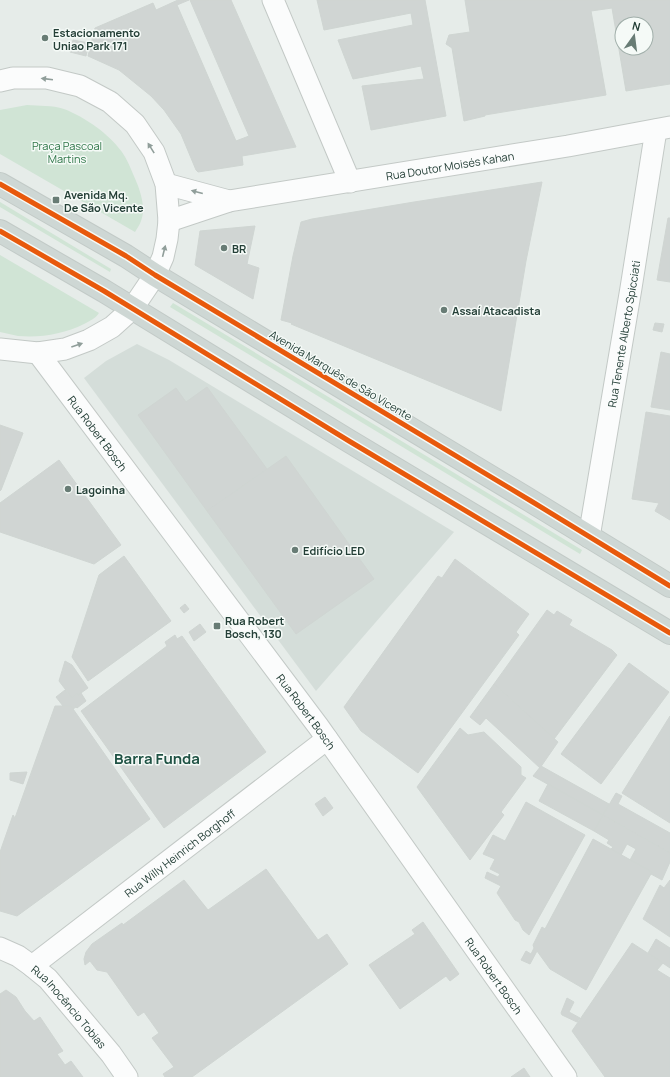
<svg xmlns="http://www.w3.org/2000/svg" width="670" height="1077" viewBox="0 0 670 1077" font-family="Manrope,sans-serif">
<style>
.built{fill:#d4ddd9}
.green{fill:#d0e4d5}
.building{fill:#d0d5d3;stroke:#cfd5d2;fill-rule:evenodd}
.lines{fill:none;stroke-linecap:round;stroke-linejoin:round}
.minor-casing{stroke:#c3c9c6;stroke-width:23}
.major-casing{stroke:#c2cac7;stroke-width:24}
.minor{stroke:#fbfcfc;stroke-width:21}
.major{stroke:#ced7d4;stroke-width:22}
.cycleway-casing{stroke:#f5faf7;stroke-width:8}
.cycleway{stroke:#e8590c;stroke-width:5}
.oneway{fill:#909e9a}
.poi-dot{fill:#687c75;stroke:#f5faf7;stroke-width:1.5}
.labels{text-anchor:middle;dominant-baseline:central;stroke-width:3;stroke-linejoin:round;paint-order:stroke}
.poi-label{font-size:11px;font-weight:bold;fill:#243f37;stroke:#f5faf7;text-anchor:start}
.park-label{font-size:11px;fill:#2e7648;stroke:#f5faf7}
.street-label{font-size:11px;fill:#243f37;stroke:#f5faf7}
.district-label{font-size:15px;font-weight:bold;fill:#1f5244;stroke:#f5faf7}
</style>
<rect width="100%" height="100%" fill="#e6ece9"/>
<polygon class="built" points="137,344 169,360 454,532 316,691 84,378 106,361"/>
<g class="green">
<path d="M27,105C39,106 52,105 64,109C85,117 109,134 122,152C127,159 130,167 133,174C139,187 147,207 141,221C140,225 137,228 135,232L0,154V110Z"/>
<polygon points="0,202 111,269 110,272 0,207"/>
<path d="M0,255L99,313C95,319 91,320 84,324C64,334 41,338 18,336C12,335 6,333 0,332Z"/>
<polygon points="173,303 582,550 580,554 170,307"/>
</g>
<g class="building">
<polygon points="178,0 189,0 177,5 236,141 249,136 190,0 231,0 296,147 242,156 243,165 198,172 196,170 181,134 164,110 151,96 119,70 88,56 95,28 153,3 156,10"/>
<polygon points="317,0 425,0 446,116 371,130 362,86 424,79 421,66 353,79 338,40 413,25 411,13 324,30"/>
<path d="M465,0H670V84L626,91L612,8L591,11L606,95L485,115V116L464,121L452,48L446,44L449,35L470,32ZM622,24H646V48H622Z"/>
<polygon points="73,40 89,43 86,56 70,52"/>
<polygon points="542,182 526,261 501,411 291,324 292,323 281,320 293,256 301,222 312,219 414,202"/>
<polygon points="668,218 670,218 670,282 657,280"/>
<polygon points="255,226 247,264 259,268 253,299 195,265 200,231"/>
<polygon points="655,323 664,324 662,332 653,330"/>
<polygon points="661,352 670,354 670,410 651,407"/>
<polygon points="207,387 267,469 207,511 138,415 176,388 186,402"/>
<polygon points="646,412 670,416 670,520 655,511 659,503 632,499"/>
<polygon points="0,425 23,433 1,490 0,491"/>
<polygon points="286,456 374,579 296,634 207,511"/>
<polygon points="59,460 121,545 94,564 0,532 0,503"/>
<polygon points="124,556 171,621 88,681 72,657 99,575"/>
<polygon points="455,559 529,614 516,632 519,635 418,773 361,731 344,707 438,576 442,578"/>
<polygon points="185,604 189,609 184,613 180,608"/>
<polygon points="547,610 554,615 557,611 572,620 569,625 612,650 617,655 554,739 494,684"/>
<polygon points="200,624 206,632 194,641 189,632"/>
<polygon points="175,635 177,639 182,636 266,752 164,828 81,711 167,646 165,642"/>
<polygon points="65,661 72,665 88,688 78,695 77,693 72,698 59,681"/>
<polygon points="629,663 669,692 601,784 561,754"/>
<polygon points="494,684 558,742 540,768 486,718 480,725 470,717"/>
<polygon points="65,690 72,698 77,693 78,695 81,693 86,701 77,708 76,707 73,709 71,706 63,706 56,697"/>
<polygon points="55,706 71,706 150,819 17,916 0,911 0,852 13,815 15,818"/>
<polygon points="670,716 670,823 622,793"/>
<polygon points="460,728 468,735 484,732 521,767 521,775 526,778 501,812 504,815 470,860 417,787"/>
<polygon points="541,766 609,804 603,815 533,776"/>
<polygon points="27,772 23,784 10,780 10,773"/>
<polygon points="548,784 603,815 594,831 539,801"/>
<polygon points="616,793 622,796 618,804 670,833 670,853 603,815"/>
<polygon points="325,797 333,808 323,816 315,804"/>
<polygon points="526,802 585,835 529,935 523,930 519,922 515,920 497,893 501,886 485,878 487,872 498,877 500,874 490,869 495,859 483,854 493,835 505,841"/>
<polygon points="603,815 670,853 670,862 662,880 651,874 652,872 630,860 636,849 627,844 621,855 611,849 613,847 607,843 609,840 594,831"/>
<polygon points="593,839 652,872 586,990 550,969 537,951 530,964 521,960 526,951 531,954 534,948 533,945 542,927 545,929"/>
<polygon points="266,869 318,940 327,934 348,964 192,1077 165,1077 163,1074 174,1067 152,1038 159,1033 144,1012 138,1016 107,972 97,970 90,961 85,965 84,959 86,952 92,944 122,923 123,925 184,880 208,910"/>
<polygon points="670,880 670,937 643,919 660,885 664,888"/>
<polygon points="423,922 459,974 450,981 446,976 400,1009 369,965 415,934 412,930"/>
<polygon points="656,939 670,948 670,968 648,953"/>
<polygon points="632,943 663,963 657,970 670,978 670,1077 605,1077 572,1031"/>
<polygon points="6,990 16,997 25,1011 34,1021 40,1017 63,1051 57,1054 65,1065 71,1061 83,1077 0,1077 0,994"/>
<polygon points="567,998 574,1002 569,1012 580,1018 577,1022 562,1015 561,1013"/>
<polygon points="524,1068 530,1077 511,1077"/>
</g>
<g class="lines">
<g class="minor-casing">
<g id="minor">
<polyline points="273,0 350,182"/>
<polyline points="0,81 13,78 47,78 80,86 110,102 135,124 154,152 166,184 169,221 167,239 163,257 155,275 132,309 112,327 89,340 65,349 38,353 0,349"/>
<polyline points="166,184 229,201"/>
<path id="s1" d="M169,221L229,201L568,146L670,127"/>
<path id="s2" d="M38,353L318,726L566,1077"/>
<path id="s3" d="M589,537L631,288L656,130"/>
<path id="s4" d="M0,948L18,956L32,966L48,979L111,1054L127,1077"/>
<path id="s5" d="M32,966L327,739"/>
</g>
</g>
<g class="major-casing">
<g id="major">
<polyline points="0,184 126,256 155,275 531,501 670,586"/>
<polyline points="0,231 104,291 349,441 670,633"/>
</g>
</g>
<use href="#minor" class="minor"/>
<use href="#major" class="major"/>
<g class="cycleway-casing">
<g id="cycleway">
<polyline points="0,184 126,256 155,275 531,501 670,586"/>
<polyline points="0,231 104,291 349,441 670,633"/>
</g>
</g>
<use href="#cycleway" class="cycleway"/>
</g>
<defs><path id="oneway-solid" d="M-6-.8H1V-3.2L6.5 0L1 3.2V.8H-6Z"/></defs>
<g class="oneway">
<use href="#oneway-solid" transform="translate(47 79) rotate(-173)"/>
<use href="#oneway-solid" transform="translate(151 148) rotate(-122)"/>
<use href="#oneway-solid" transform="translate(197 192) rotate(-165)"/>
<use href="#oneway-solid" transform="translate(164 251) rotate(-76)"/>
<use href="#oneway-solid" transform="translate(77 345) rotate(-19)"/>
</g>
<g class="poi-dot">
<circle cx="45" cy="38" r="4"/>
<rect x="52" y="196" width="8" height="8" rx="2"/>
<circle cx="224" cy="248" r="4"/>
<circle cx="444" cy="310" r="4"/>
<circle cx="68" cy="489" r="4"/>
<circle cx="295" cy="550" r="4"/>
<rect x="213" y="622" width="8" height="8" rx="2"/>
</g>
<g class="labels">
<g class="poi-label">
<text x="53" y="32">Estacionamento<tspan x="53" dy="13">Uniao Park 171</tspan></text>
<text x="64" y="194">Avenida Mq.<tspan x="64" dy="13">De São Vicente</tspan></text>
<text x="232" y="248">BR</text>
<text x="452" y="310">Assaí Atacadista</text>
<text x="76" y="489">Lagoinha</text>
<text x="303" y="550">Edifício LED</text>
<text x="225" y="620">Rua Robert<tspan x="225" dy="13">Bosch, 130</tspan></text>
</g>
<g class="park-label">
<text x="67" y="145">Praça Pascoal<tspan x="67" dy="13">Martins</tspan></text>
</g>
<g class="street-label">
<text stroke="none"><textPath href="#s1" startOffset="287">Rua Doutor Moisés Kahan</textPath></text>
<text stroke="none"><textPath href="#s3" startOffset="206">Rua Tenente Alberto Spicciati</textPath></text>
<text transform="translate(341 375) rotate(31)">Avenida Marquês de São Vicente</text>
<text stroke="none"><textPath href="#s2" startOffset="100">Rua Robert Bosch</textPath></text>
<text stroke="none"><textPath href="#s2" startOffset="448">Rua Robert Bosch</textPath></text>
<text stroke="none"><textPath href="#s5" startOffset="186">Rua Willy Heinrich Borghoff</textPath></text>
<text stroke="none"><textPath href="#s2" startOffset="772">Rua Robert Bosch</textPath></text>
<text stroke="none"><textPath href="#s4" startOffset="92">Rua Inocêncio Tobias</textPath></text>
</g>
<g class="district-label">
<text x="157" y="758">Barra Funda</text>
</g>
</g>
<g transform="translate(634 36) rotate(14)"><circle r="19" fill="#f5faf7" stroke="#a1afaa"/>
<path d="M0-3L7 15L0 10L-7 15Z" fill="#687c75"/>
<text y="-6" font-size="11" font-weight="bold" text-anchor="middle" fill="#243f37">N</text>
</g>
</svg>
